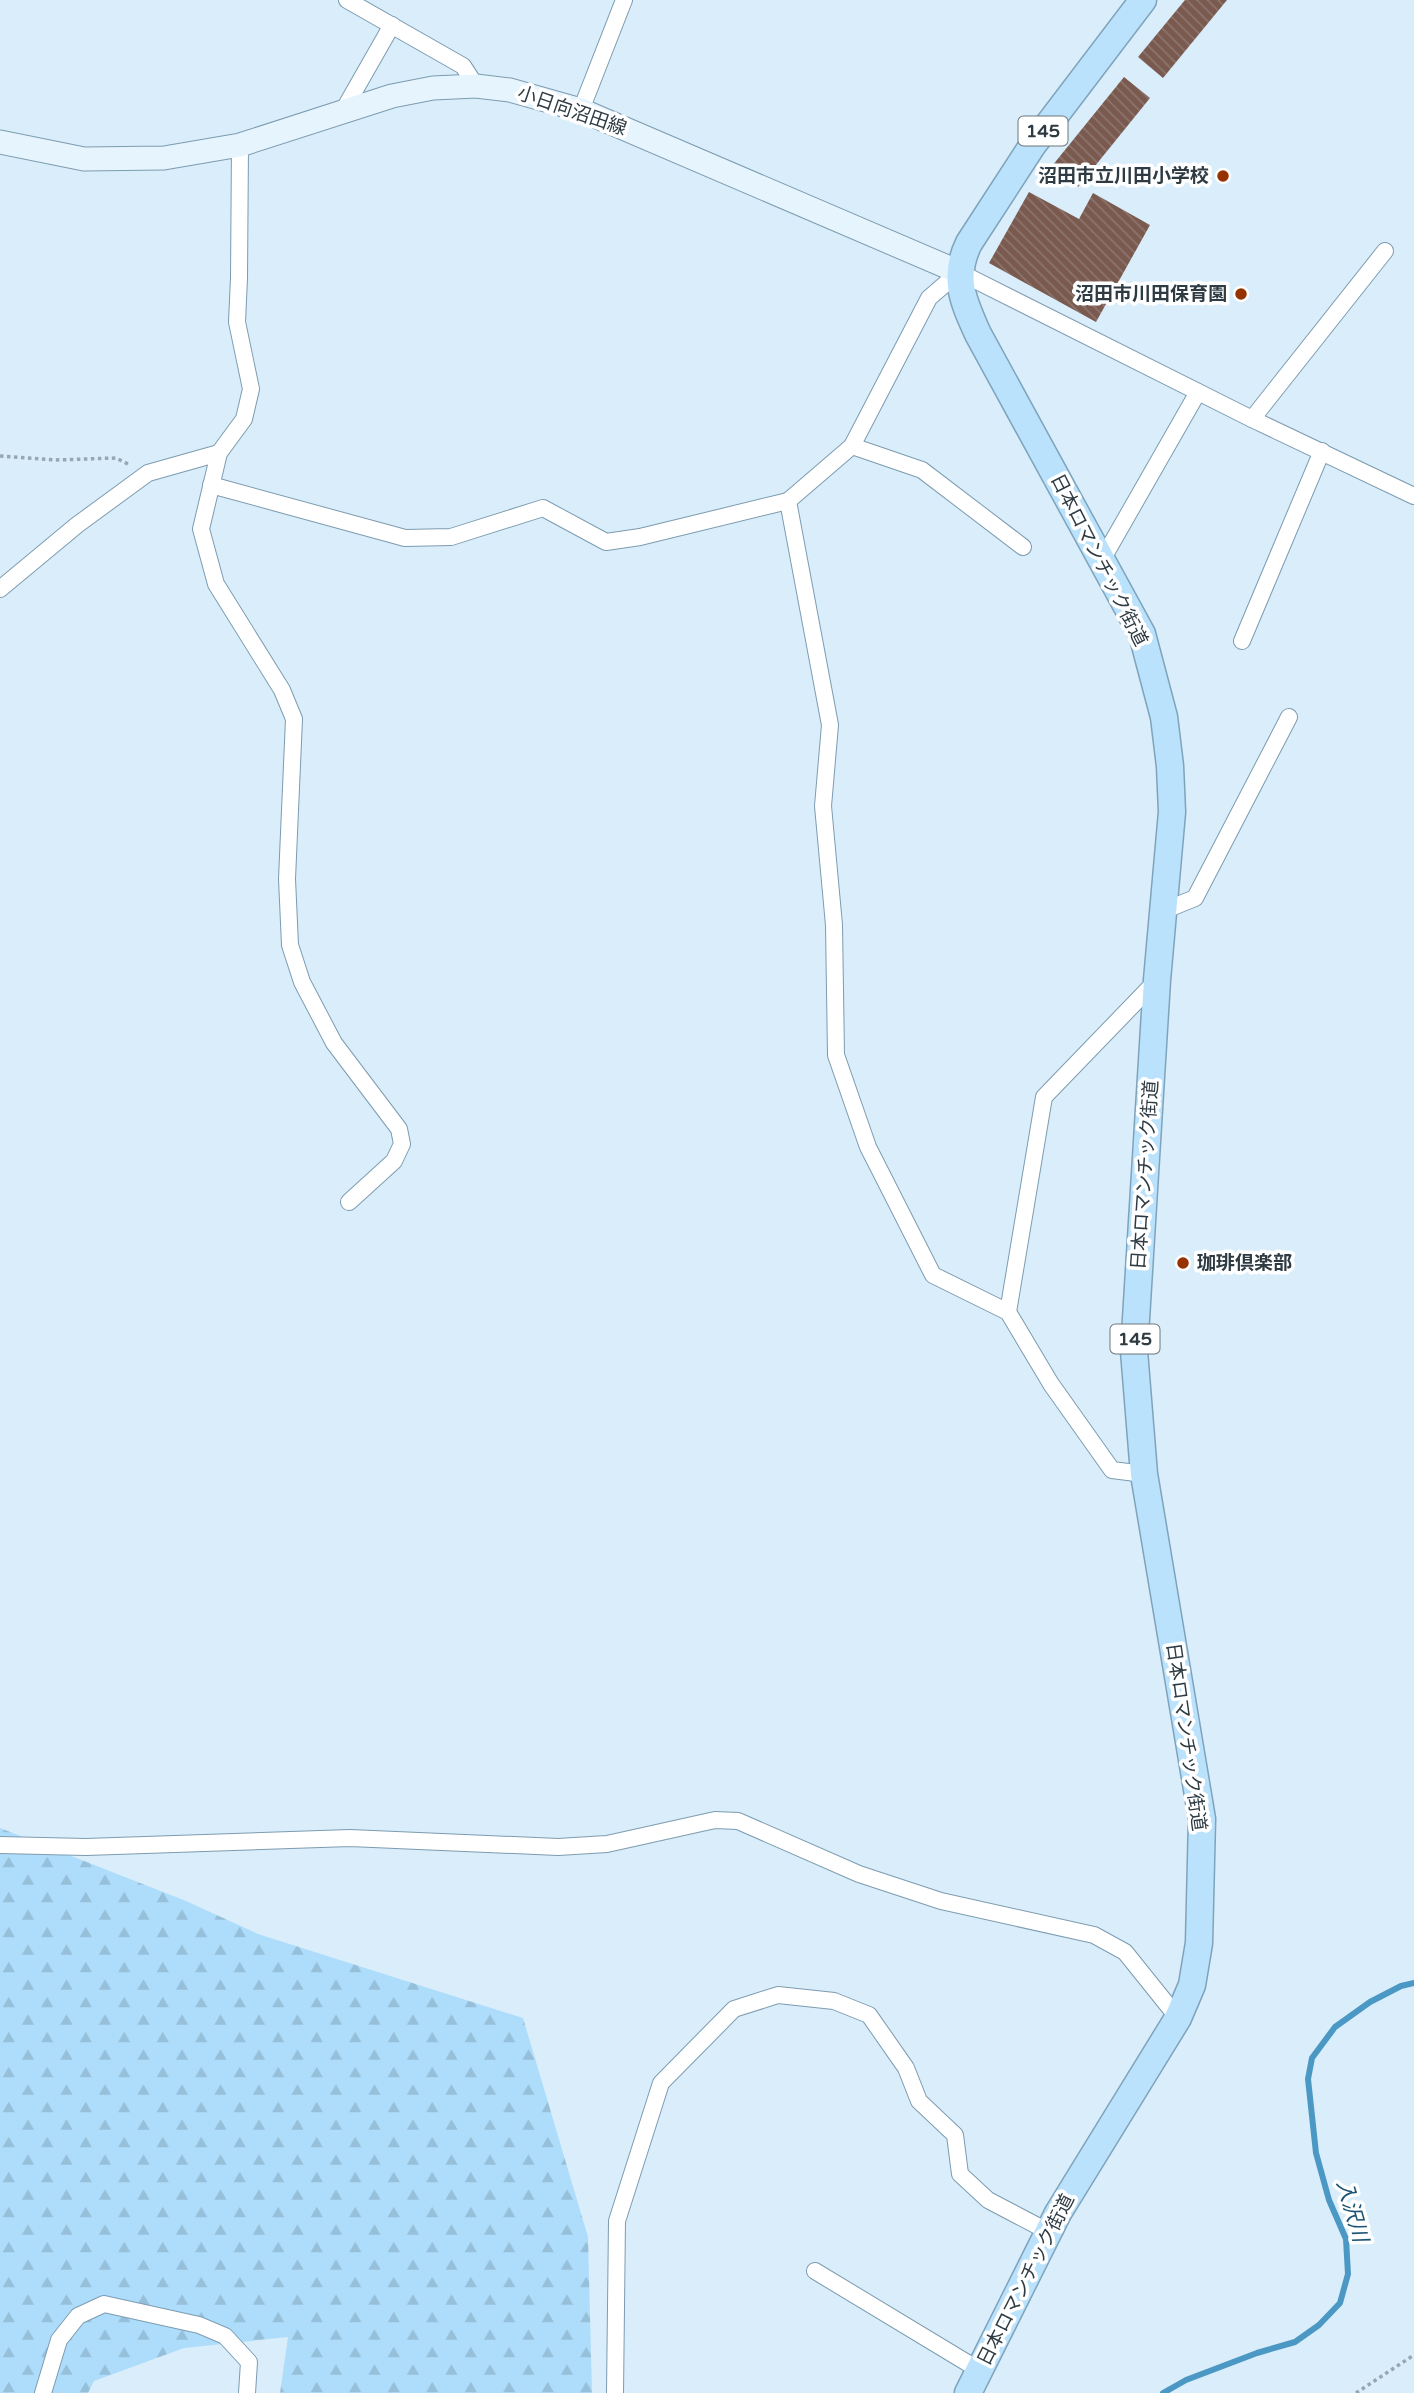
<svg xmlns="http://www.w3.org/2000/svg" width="1414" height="2393" viewBox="0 0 1414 2393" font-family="'Varela Round','Noto Sans JP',sans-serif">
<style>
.forest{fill:url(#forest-firs)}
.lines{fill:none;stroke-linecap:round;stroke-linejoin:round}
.stream{stroke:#4c98c5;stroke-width:6}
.building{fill:url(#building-back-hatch)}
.minor-casing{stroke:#7d9cb0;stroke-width:18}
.secondary-casing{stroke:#7d9cb0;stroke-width:25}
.trunk-casing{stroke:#7fa3bb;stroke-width:29}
.path{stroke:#96a7b2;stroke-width:3.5;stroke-dasharray:3.5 3.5;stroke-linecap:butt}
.minor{stroke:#fff;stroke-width:16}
.secondary{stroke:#e6f4fe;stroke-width:23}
.trunk{stroke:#bbe2fc;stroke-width:26}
.poi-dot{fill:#963100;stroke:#fff;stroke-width:2.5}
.labels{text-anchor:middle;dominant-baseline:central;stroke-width:7;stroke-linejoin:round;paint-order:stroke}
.shield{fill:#fff;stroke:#6d767b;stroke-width:2}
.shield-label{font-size:18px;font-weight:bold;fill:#2e3b43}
.street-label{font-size:19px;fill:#2e3b43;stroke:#fff}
.poi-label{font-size:19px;font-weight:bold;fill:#2e3b43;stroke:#fff;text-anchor:end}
.water-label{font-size:21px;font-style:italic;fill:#1b5474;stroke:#fff}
</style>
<defs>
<pattern id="forest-firs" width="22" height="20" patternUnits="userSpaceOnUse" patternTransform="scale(1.75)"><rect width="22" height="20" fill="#aeddfc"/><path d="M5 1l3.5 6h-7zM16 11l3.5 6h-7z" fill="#96bfd9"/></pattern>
<pattern id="building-back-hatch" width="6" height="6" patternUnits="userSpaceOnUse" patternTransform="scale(1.75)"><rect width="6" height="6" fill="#7a5a4f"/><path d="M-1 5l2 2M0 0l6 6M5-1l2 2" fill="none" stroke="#8c746d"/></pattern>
</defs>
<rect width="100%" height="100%" fill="#d9edfa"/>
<polygon class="forest" points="0,1828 186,1901 258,1934 523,2018 588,2237 592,2393 280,2393 288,2337 184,2348 94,2381 88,2393 0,2393"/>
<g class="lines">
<polyline class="stream" points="1163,2393 1186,2380 1257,2353 1295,2342 1319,2325 1340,2303 1348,2274 1346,2239 1329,2200 1316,2153 1308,2079 1312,2058 1335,2027 1370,2002 1401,1986 1414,1983"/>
</g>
<g class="building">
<polygon points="1185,0 1227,0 1163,78 1138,57"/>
<polygon points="1124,77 1150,98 1078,187 1052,166"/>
<polygon points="1029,192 1079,219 1093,193 1150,225 1096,322 989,263"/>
</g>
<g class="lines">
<g class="minor-casing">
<g id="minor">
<polyline points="347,0 463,66 476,86"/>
<polyline points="581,110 624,0"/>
<polyline points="343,111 392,25"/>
<polyline points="240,145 239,278 237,322 251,389 244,419 219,453 201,529 216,584 282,690 294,719 287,879 290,945 302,982 334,1043 399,1129 402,1144 394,1161 349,1202"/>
<polyline points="1252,419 1385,251"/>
<polyline points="852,446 922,470 1023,547"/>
<polyline points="211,485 405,538 451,537 543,508 606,542 640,537 788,501"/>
<polyline points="1102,560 1198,392"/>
<polyline points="0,589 77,525 148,473 219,453"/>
<polyline points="1242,641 1322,451"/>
<polyline points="1163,911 1195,898 1289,717"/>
<polyline points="1008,1312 1044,1097 1157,980"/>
<polyline points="1144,1474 1112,1470 1051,1384 1008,1312 933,1275 868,1147 836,1055 834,925 823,806 830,725 788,501 852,446 929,298 959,272 1252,419 1414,496"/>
<polyline points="0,1845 86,1847 350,1838 558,1847 607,1844 715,1820 738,1821 859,1874 941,1901 1094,1935 1125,1952 1178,2018"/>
<polyline points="815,2271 979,2370"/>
<polyline points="43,2393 59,2340 78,2316 104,2304 199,2325 225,2336 249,2362 247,2393"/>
<polyline points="615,2393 617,2221 661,2083 734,2009 778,1995 834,2001 869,2015 906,2068 919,2101 955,2135 960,2174 988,2200 1049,2232"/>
</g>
</g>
<g class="secondary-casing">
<polyline id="secondary" points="0,142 84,159 164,158 240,145 392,96 433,88 476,86 510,90 581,110 959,272"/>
</g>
<g class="trunk-casing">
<path id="trunk" d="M968,2393L1058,2213L1178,2018L1192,1985L1199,1943L1202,1819L1144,1474L1134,1351L1157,980L1172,812L1170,766L1164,717L1142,634L978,334C963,301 952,277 969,243L1032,146L1143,0"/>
</g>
<g class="path">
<polyline points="0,456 55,460 116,458 130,465"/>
<polyline points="1356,2393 1414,2355"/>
</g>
<use href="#minor" class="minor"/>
<use href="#secondary" class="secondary"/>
<use href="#trunk" class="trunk"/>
</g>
<g class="poi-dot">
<circle cx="1223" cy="176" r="7"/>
<circle cx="1241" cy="294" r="7"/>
<circle cx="1183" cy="1263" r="7"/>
</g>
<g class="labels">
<g class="shield">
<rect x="1018.5" y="116.5" width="49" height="29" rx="5"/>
<rect x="1110.5" y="1324.5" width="49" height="29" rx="5"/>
</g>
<g class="shield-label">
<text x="1043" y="131">145</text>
<text x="1135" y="1339">145</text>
</g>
<g class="street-label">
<text transform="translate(572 111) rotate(19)">小日向沼田線</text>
<text transform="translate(1099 560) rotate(63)">日本ロマンチック街道</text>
<text transform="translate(1145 1175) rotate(-86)">日本ロマンチック街道</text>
<text transform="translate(1186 1737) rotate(82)">日本ロマンチック街道</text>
<text transform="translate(1026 2280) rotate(-63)">日本ロマンチック街道</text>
</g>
<g class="poi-label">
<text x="1209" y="176">沼田市立川田小学校</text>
<text x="1227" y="294">沼田市川田保育園</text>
<text x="1197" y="1263" text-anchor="start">珈琲倶楽部</text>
</g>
<g class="water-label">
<text transform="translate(1352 2211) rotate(74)">入沢川</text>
</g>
</g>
</svg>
